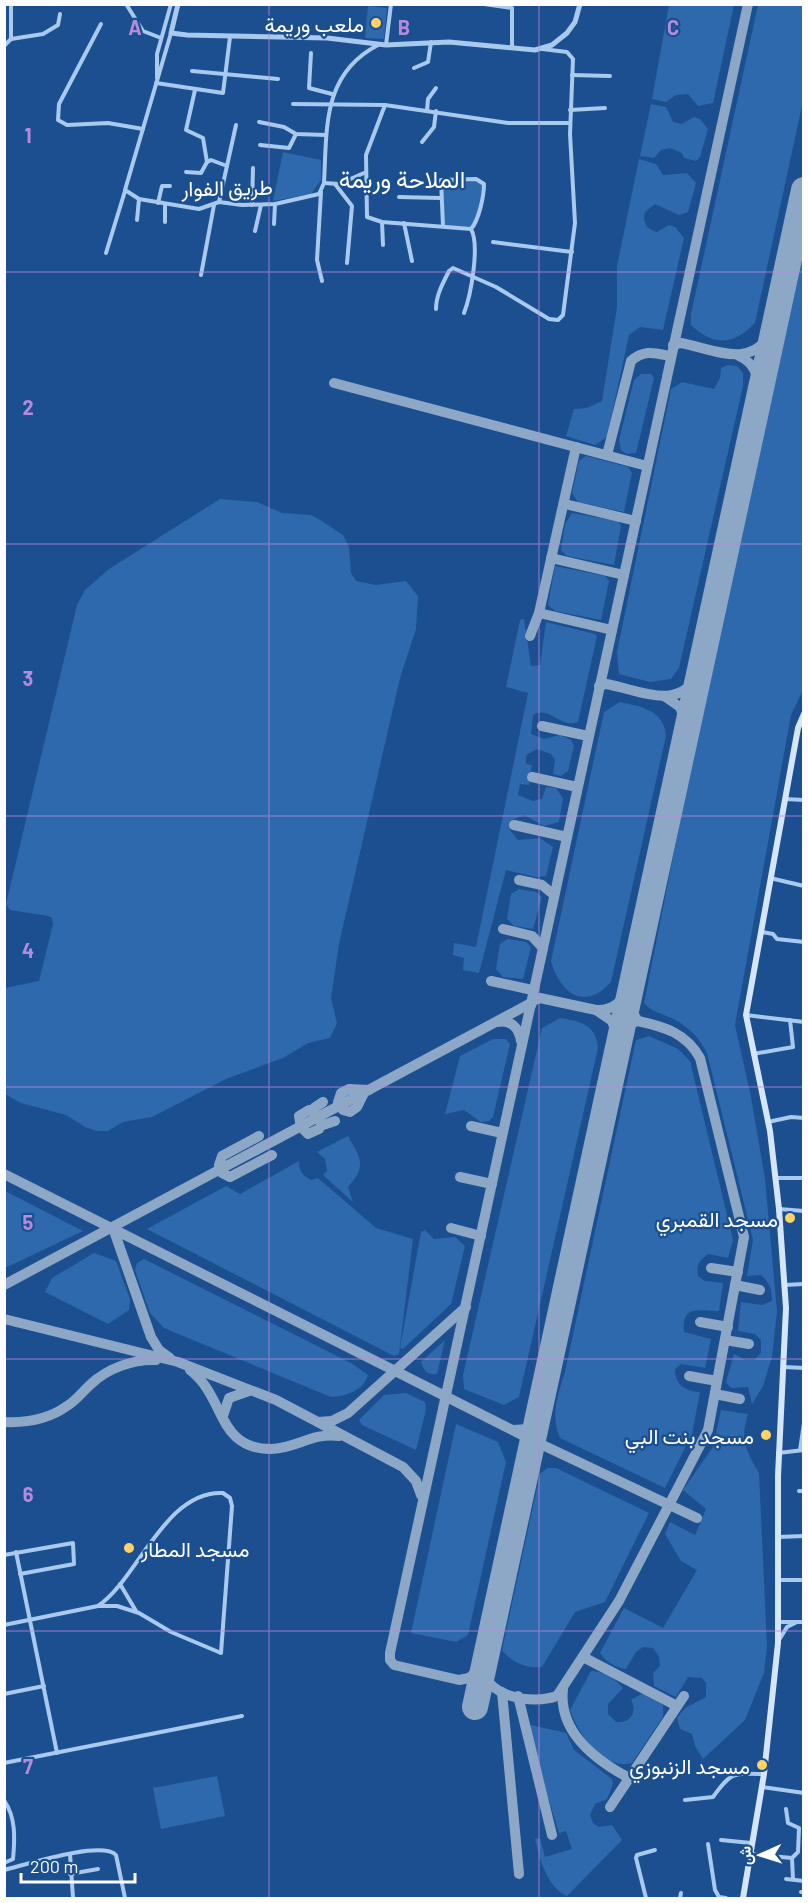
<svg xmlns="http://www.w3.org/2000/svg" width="808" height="1903" viewBox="0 0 808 1903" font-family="Barlow,Vazirmatn,sans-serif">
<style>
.green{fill:#2e69ad}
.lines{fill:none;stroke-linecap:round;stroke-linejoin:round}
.taxiway{stroke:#8da7c7;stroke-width:10}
.runway{stroke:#8da7c7;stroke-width:26}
.minor{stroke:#a9c9ee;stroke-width:4}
.tertiary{stroke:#a9c9ee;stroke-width:5}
.secondary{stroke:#d6e6fa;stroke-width:6}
.grid{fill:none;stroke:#b68bdc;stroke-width:1.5;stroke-opacity:0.55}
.poi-dot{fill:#ffd166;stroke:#1b4f8f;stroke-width:2}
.labels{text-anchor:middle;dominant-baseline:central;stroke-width:4.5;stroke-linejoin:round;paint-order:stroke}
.poi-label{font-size:21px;fill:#fff;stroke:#1b4f8f;text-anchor:end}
.street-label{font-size:21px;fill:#fff;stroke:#1b4f8f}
.quarter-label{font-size:24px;fill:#fff;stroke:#1b4f8f}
.grid-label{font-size:20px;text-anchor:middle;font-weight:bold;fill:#b68bdc;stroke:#1b4f8f;stroke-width:4.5;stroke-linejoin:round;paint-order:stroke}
</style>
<rect width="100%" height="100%" fill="#1b4f8f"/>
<g class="green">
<polygon points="669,5 734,5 713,103 698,106 688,94 676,95 666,102 652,99"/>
<path d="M758,5H803V101L755,323C734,345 714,347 691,325V314Z"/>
<polygon points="368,6 387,8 384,39 365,38"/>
<polygon points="651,104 666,107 673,122 682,124 694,117 700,119 708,129 700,157 696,161 684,158 682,153 670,148 661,150 654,158 640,156"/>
<polygon points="283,152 321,160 321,180 311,194 273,201"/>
<path d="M639,159L656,164L663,175L687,173L696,183L688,212L679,215L655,204L645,212C642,222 647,230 657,232L669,225L675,227L684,238L663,330L640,327L629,335L607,437L595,445L566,436L574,409L587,408L602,401L617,307V266Z"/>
<path d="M476,179L482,182C484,198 481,215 471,229L443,226L441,180Z"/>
<path d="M803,257V690L791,715L735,1025L751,1097L765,1179L777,1311L772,1357L763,1386L752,1404L748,1387L731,1388L726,1382L734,1354L745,1360H754L761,1353V1340L755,1334L738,1331L741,1302L762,1305L772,1301C772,1289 770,1283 761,1275L747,1276L753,1240L707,1053C697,1034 685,1023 664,1015C655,1011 650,1010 644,1003L696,742Z"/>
<polygon points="728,365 737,366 743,373 743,386 679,668 671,679 650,682 619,674 617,652 671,389 682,382 714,389 720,378 721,368"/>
<polygon points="641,374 651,374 654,378 636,453 626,454 621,450 619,440 634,380"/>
<polygon points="586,456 628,467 632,473 624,512 578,502 572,493 579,461"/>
<polygon points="220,499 257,502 282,513 311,515 322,521 343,535 349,547 351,573 356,581 376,585 406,581 418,596 416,629 400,678 339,944 331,998 337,1023 330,1038 308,1043 283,1058 226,1079 152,1117 123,1122 108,1131 97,1131 85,1127 66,1115 21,1103 5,1094 5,988 39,981 53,924 52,918 48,916 10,910 6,904 77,605 85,590 109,569"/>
<polygon points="572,513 618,521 621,526 614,565 567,556 561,550 565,524"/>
<polygon points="555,566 605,576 609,581 601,620 555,611 548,605"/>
<path d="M524,619L531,666L540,665L546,622L595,634L597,636L578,722C559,729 551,705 533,715L531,734L544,739L560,735L571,740L574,746L568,771L561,776L553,774L555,760L551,754L537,749L526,755V764L532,765L529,785L520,784L518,795L533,801L542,799L546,787L556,788L563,798L559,822L544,826L524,815L512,820L510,830L518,840L540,838L553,847L546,876L536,877L506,870L479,973L463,970L464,958L453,955L454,943L476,947L528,693L506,687L520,620Z"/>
<path d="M620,702C642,707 664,710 666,736L611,982C584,1012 560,993 551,961L604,712Z"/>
<polygon points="519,889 536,892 542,897 533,929 514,926 507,919 511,894"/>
<polygon points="508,939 526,942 531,947 523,979 503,977 496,969 500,944"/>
<path d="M560,1018C581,1021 596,1025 598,1048L519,1397L504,1405L464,1389L463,1375L542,1028Z"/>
<path d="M649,1036L678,1049L690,1061L733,1240L728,1258L708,1254C699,1260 696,1266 698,1276L705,1281L723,1283L719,1311C700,1311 681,1304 684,1332L711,1339L705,1368L681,1364L675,1369C675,1385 685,1391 700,1392L692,1434L665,1488L560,1438C550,1415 558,1394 565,1372L636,1040Z"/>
<polygon points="493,1039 506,1039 510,1044 493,1117 489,1121 481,1122 464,1110 445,1114 460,1056"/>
<path d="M348,1136C361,1159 367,1166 348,1187L353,1202L323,1175L327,1171L325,1159L317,1152Z"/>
<path d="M299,1161C299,1171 302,1175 311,1180L318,1178L376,1228L413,1239L399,1354L394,1356L147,1229L226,1186L240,1194Z"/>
<polygon points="5,1191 83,1231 5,1268"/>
<polygon points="425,1230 434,1239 455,1237 465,1246 451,1304 403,1349 400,1348 421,1232"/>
<polygon points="94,1253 116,1261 130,1299 129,1310 108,1324 45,1292 52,1278"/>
<path d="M144,1259L351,1363L368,1375C363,1391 346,1396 331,1397L164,1328L150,1313L135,1270L137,1263Z"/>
<path d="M445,1340L437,1374C428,1375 424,1372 421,1362Z"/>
<polygon points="406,1393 425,1402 426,1410 416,1450 362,1425 359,1420 384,1395"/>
<path d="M721,1410L748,1414C740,1440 745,1449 759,1473L767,1647L764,1673L745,1720L703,1759L695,1746L692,1734L680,1729L677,1718L685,1708L706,1697V1683L702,1678L688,1677L676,1697L654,1686L653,1673L660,1666L659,1657L653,1648L643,1647L636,1652L626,1669C615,1667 607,1663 600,1653L624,1608L663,1628L697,1570L681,1561L665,1534L670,1522L695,1535L706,1509L683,1490L713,1447Z"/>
<polygon points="456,1424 498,1442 506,1462 468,1635 456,1642 411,1633"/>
<path d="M547,1468H556L649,1513L605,1602L575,1612L542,1667C527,1669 511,1662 502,1650L540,1474Z"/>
<path d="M591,1671C604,1671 615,1679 623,1688L608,1704V1714L616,1722C630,1724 638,1712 631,1700L643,1693L663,1705V1717L632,1763C603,1771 578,1733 570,1710Z"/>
<path d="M531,1725L566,1733L574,1750L612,1779L613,1784L607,1799L595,1804L590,1815L593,1823L599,1827L612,1825L622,1840L567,1896C547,1887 540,1860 535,1839L540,1838L545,1857L572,1849L566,1831L559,1833L529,1735Z"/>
<polygon points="217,1776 225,1816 161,1829 153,1788"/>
</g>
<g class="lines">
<g class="taxiway">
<path d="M673,345L681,343C716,350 749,369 772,333"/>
<path d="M739,356C753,362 758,374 760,389"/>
<polyline points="334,383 647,466"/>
<path d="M607,455L631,361C644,349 655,353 670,356"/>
<polyline points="565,504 636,521"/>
<polyline points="551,558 624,575"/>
<polyline points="539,613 612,630"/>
<polyline points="530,636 539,613 576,447"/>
<path d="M599,686L606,684C640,690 678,712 699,674"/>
<polyline points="664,696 680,707 687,725"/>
<polyline points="542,726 588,736"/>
<polyline points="532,777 577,787"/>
<polyline points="514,825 567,837"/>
<polyline points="519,880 542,885 554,895"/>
<polyline points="503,929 532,936 543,948"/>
<polyline points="491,981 532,990"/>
<polyline points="530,1007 533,1001 540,998 596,1010"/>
<path d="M497,1022C511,1019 519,1028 521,1041"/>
<polyline points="620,1033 629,1024 638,1021"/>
<path d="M619,1040L612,1021L596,1010C615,1011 623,1000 631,984"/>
<polyline points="364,1093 357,1107 350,1112 343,1110 338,1102 341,1093 349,1089 369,1090"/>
<polyline points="323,1102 314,1108 315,1116 323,1125 335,1121"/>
<polyline points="309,1110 299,1116 301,1127 308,1134 319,1129"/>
<polyline points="471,1126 502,1133"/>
<polyline points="259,1136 222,1156 219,1165 222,1173 230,1177 272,1155"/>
<polyline points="4,1174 532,1440 697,1518"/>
<polyline points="460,1177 492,1184"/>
<polyline points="113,1228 151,1337 159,1350 170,1358"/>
<polyline points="451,1228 481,1236"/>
<polyline points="711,1268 738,1272"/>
<polyline points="4,1285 531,1003"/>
<polyline points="735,1285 760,1290"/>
<polyline points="4,1319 178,1362 276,1400 403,1467 416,1481 421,1495"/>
<polyline points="700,1322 728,1327"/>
<polyline points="725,1340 749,1344"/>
<path d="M190,1370C226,1397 216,1449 271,1449C295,1449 313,1432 339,1436"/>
<polyline points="689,1376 717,1381"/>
<polyline points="715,1394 740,1399"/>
<polyline points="223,1416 229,1398 249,1391"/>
<path d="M4,1422C26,1423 49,1419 67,1406C77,1400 83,1391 91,1384C108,1368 134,1359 156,1360"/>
<polyline points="318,1422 332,1421 348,1413 466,1307"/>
<polyline points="514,1430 527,1429 536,1418"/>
<polyline points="583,1657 677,1706"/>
<polyline points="483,1666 469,1678 459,1680 394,1665 390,1660 390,1653 748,4"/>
<path d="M483,1666C484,1697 532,1705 557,1696L619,1601L708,1430L744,1237L700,1058C686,1033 665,1027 638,1021L626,1003"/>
<path d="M563,1689C558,1732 595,1760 629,1778"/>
<polyline points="502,1692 519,1874"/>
<polyline points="518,1696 552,1835"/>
<polyline points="610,1807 684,1696"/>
</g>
<polyline class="runway" points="475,1707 804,190"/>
<g class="minor">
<polyline points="126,4 143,31 161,38"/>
<polyline points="484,4 512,8 512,48"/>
<polyline points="101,24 59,104 58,120 67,125 108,123 143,129"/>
<path d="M171,33L125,190L139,199L199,209L219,202L242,205L275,204L319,194L324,183C327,128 322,74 378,45"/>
<polyline points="11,39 43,34 58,25 60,14"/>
<polyline points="11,39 11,4"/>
<polyline points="386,45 391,4"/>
<polyline points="4,46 11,39"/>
<polyline points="311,53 309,88 332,94"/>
<polyline points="414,68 428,62 431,42"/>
<polyline points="192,71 278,79"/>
<polyline points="572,75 610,76"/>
<polyline points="157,78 157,54 171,4"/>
<polyline points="156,83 223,93 230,37"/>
<polyline points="293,104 385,105 508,123 570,123"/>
<polyline points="385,105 366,155 367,217 382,222 471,229"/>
<polyline points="570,110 605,108"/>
<polyline points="427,111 428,99 436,88"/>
<polyline points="259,122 284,127 296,134 326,135"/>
<polyline points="422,142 434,127 436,111"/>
<polyline points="260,145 289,148 296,134"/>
<polyline points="207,162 211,160 227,166"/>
<polyline points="186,172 201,173 207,162 203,138 186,130 195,90"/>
<polyline points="324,183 339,184 364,173"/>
<polyline points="335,184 352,206 347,263"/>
<polyline points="321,192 317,260 322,281"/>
<polyline points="399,197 441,198"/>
<polyline points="219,202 236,125"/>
<polyline points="158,203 162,186 170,186"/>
<polyline points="252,205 253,168"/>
<polyline points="137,220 139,199"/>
<polyline points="165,222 165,204"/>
<polyline points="382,222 383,245"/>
<polyline points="404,223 412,261"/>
<polyline points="274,224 275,204"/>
<path d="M443,226L441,180L476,179L484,184C484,196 479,220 471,229"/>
<polyline points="255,231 261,205"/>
<polyline points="493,242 572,252"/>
<polyline points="106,253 125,191"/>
<polyline points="201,275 214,205"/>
<path d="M436,309C436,295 443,283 449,271L453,268L496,287L549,319L558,320L563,315L575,223L570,134L573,59L567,52L542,49"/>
<path d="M464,313C471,295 480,245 471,229"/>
<polyline points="785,799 804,800"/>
<polyline points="770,878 804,886"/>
<polyline points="762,932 773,934 777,939 804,942"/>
<polyline points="746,1015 804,1022"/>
<polyline points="753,1054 793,1047 790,1020"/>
<polyline points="768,1122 791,1117 804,1118"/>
<polyline points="776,1178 804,1178"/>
<polyline points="779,1209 804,1211"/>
<polyline points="785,1285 804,1284"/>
<polyline points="784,1367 804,1368"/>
<polyline points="800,1450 804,1423"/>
<polyline points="778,1453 804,1450"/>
<polyline points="799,1491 804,1491"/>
<polyline points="778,1537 804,1536"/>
<polyline points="16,1552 57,1753"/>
<polyline points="4,1555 73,1543 74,1564 20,1574"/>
<polyline points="778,1580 804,1580"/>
<polyline points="120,1584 136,1611"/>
<polyline points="779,1622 804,1622"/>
<path d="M4,1625L98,1606H117L139,1613L171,1632L221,1653L232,1506L230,1498L223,1493C165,1490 138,1579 98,1606"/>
<polyline points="779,1640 787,1627 797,1622"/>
<polyline points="4,1694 44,1686"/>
<polyline points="4,1763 242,1716"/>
<polyline points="762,1787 804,1793"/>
<path d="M4,1800C16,1818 15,1838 13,1859L4,1863"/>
<path d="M685,1800L713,1797C731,1772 733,1773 763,1774"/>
<polyline points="721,1840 751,1843"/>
<polyline points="708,1844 715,1890 719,1897 726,1898"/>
<polyline points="70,1854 73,1898"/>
<polyline points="750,1854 792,1858 798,1852 799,1828 788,1823 786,1809"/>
<polyline points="792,1858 793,1879"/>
<path d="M4,1870C25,1865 102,1840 116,1855L125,1898"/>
<polyline points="70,1874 98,1869"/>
<polyline points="786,1879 804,1881"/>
<polyline points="801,1892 804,1892"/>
<polyline points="646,1898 636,1858 637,1855 655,1850"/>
<polyline points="680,1898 681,1893"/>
</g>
<polyline class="tertiary" points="178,4 171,33 187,35 327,38 386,45 449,42 535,50 552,45 567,33 575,22 580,4"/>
<polyline class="secondary" points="743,1898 764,1774 778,1643 778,1476 786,1308 779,1209 770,1131 746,1015 798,728 804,714"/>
</g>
<path class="grid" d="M269,4V1898M539,4V1898M4,272H804M4,544H804M4,816H804M4,1087H804M4,1359H804M4,1631H804"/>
<g class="poi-dot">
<circle cx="376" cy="23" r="6"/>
<circle cx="790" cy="1218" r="6"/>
<circle cx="766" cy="1435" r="6"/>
<circle cx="129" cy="1548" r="6"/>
<circle cx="762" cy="1765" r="6"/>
</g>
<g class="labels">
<g class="poi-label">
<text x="364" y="23">ملعب وريمة</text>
<text x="778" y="1218">مسجد القمبري</text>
<text x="754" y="1435">مسجد بنت البي</text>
<text x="141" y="1548" text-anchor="start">مسجد المطار</text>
<text x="750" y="1765">مسجد الزنبوزي</text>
</g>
<g class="street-label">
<text transform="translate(227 187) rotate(-1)">طريق الفوار</text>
</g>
<g class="quarter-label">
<text x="402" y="178">الملاحة وريمة</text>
</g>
</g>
<g class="grid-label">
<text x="135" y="35">A</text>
<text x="404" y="35">B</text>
<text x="673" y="35">C</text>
<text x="28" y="143">1</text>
<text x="28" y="415">2</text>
<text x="28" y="686">3</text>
<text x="28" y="958">4</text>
<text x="28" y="1230">5</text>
<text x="28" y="1502">6</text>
<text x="28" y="1774">7</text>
</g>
<rect width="808" height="1903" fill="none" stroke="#ffffff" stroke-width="12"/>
<g transform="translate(760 1855) rotate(267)" stroke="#1b4f8f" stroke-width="4.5" paint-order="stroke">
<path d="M0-4.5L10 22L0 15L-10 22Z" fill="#ffffff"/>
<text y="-9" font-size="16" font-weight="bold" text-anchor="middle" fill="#ffffff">ش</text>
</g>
<path d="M21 1873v9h114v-9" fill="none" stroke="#ffffff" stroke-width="3"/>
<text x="30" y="1873" font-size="18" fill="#ffffff" stroke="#1b4f8f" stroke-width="4.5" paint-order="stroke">200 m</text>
</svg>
